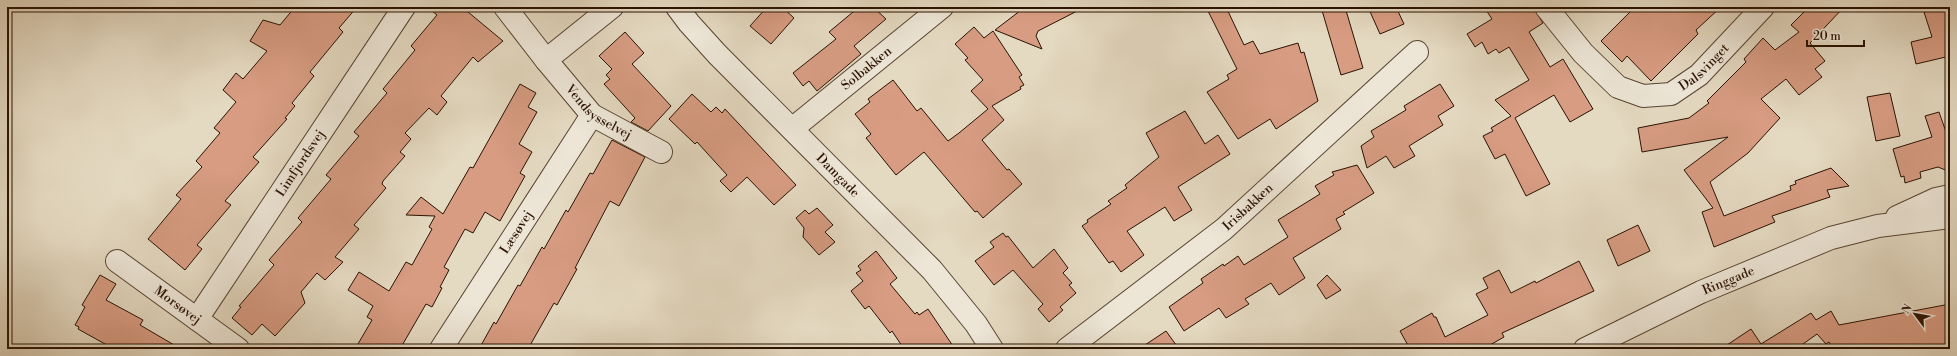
<svg xmlns="http://www.w3.org/2000/svg" width="1957" height="356" viewBox="0 0 1957 356" font-family="'Libre Bodoni',serif">
<style>
.building{fill:#d79c82;stroke:#2a1202}
.lines{fill:none;stroke-linecap:round;stroke-linejoin:round}
.minor-casing{stroke:#584432;stroke-width:24}
.tertiary-casing{stroke:#584432;stroke-width:24}
.minor{stroke:#ede6d7;stroke-width:22}
.tertiary{stroke:#ede6d7;stroke-width:22}
.labels{text-anchor:middle;dominant-baseline:central;stroke-width:3;stroke-linejoin:round;paint-order:stroke}
.street-label{font-size:13px;fill:#2a1202;stroke:#ede6d7}
</style>
<rect width="100%" height="100%" fill="#e4d9c1"/>
<filter id="stains"><feTurbulence type="fractalNoise" baseFrequency=".005" numOctaves="4"/><feColorMatrix values="0 0 0 0 .2 0 0 0 0 .09 0 0 0 0 .02 0 0 0 .5 -.17"/></filter>
<radialGradient id="worn" r=".72"><stop offset=".6" stop-color="#630" stop-opacity="0"/><stop offset="1" stop-color="#630" stop-opacity=".3"/></radialGradient>
<g class="building">
<polygon points="295,7 357,7 339,28 343,32 310,72 314,76 292,103 295,106 285,118 287,119 253,157 259,162 225,201 231,205 197,245 202,249 185,270 148,239 181,199 176,195 202,167 196,161 220,133 214,128 236,102 223,90 236,73 243,79 267,51 250,41 263,20 280,25"/>
<polygon points="427,7 462,7 503,41 478,62 473,57 441,96 447,102 437,115 429,108 405,133 411,139 400,152 405,156 383,181 382,184 386,188 354,225 359,229 335,257 343,262 325,280 317,273 301,292 305,303 275,336 262,324 252,335 232,318 241,307 239,306 274,265 269,260 302,222 298,218 331,179 326,175 359,136 354,132 387,93 383,89 415,50 411,46 437,15"/>
<polygon points="767,7 782,7 794,18 771,44 750,26"/>
<polygon points="859,7 873,7 886,19 854,46 861,54 817,91 809,81 803,86 793,73 836,39 829,32"/>
<polygon points="1025,7 1085,7 1038,31 1036,36 1042,49 995,30"/>
<polygon points="1217,7 1226,7 1244,45 1253,41 1260,54 1298,43 1301,53 1304,52 1318,101 1276,129 1270,119 1238,139 1207,92 1229,79 1227,75 1237,69 1208,11"/>
<polygon points="1321,7 1345,7 1363,68 1341,75"/>
<polygon points="1368,7 1396,7 1404,24 1380,34"/>
<polygon points="1484,7 1533,7 1543,23 1529,32 1550,67 1563,59 1593,109 1570,122 1554,95 1515,118 1550,184 1526,196 1505,154 1495,159 1483,136 1493,131 1491,128 1511,116 1495,100 1529,80 1509,47 1499,53 1496,49 1488,54 1482,42 1475,47 1467,34 1492,19"/>
<polygon points="1635,7 1721,7 1696,30 1698,34 1651,81 1627,56 1622,62 1601,41"/>
<polygon points="1809,7 1844,7 1810,43 1825,61 1815,69 1822,77 1799,95 1786,79 1761,99 1780,118 1748,153 1710,182 1724,216 1791,190 1790,186 1796,184 1795,181 1831,168 1849,186 1827,190 1830,197 1772,216 1775,222 1714,247 1702,212 1713,208 1684,170 1728,137 1642,152 1638,128 1689,118 1709,103 1707,101 1746,62 1744,59 1763,38 1775,50 1799,32 1791,25"/>
<polygon points="1950,7 1950,56 1916,64 1911,42 1932,37 1924,12"/>
<polygon points="974,27 984,38 993,31 1022,75 1019,77 1024,85 1020,87 1021,89 992,106 1004,120 982,140 1007,170 1009,169 1022,184 983,218 977,211 975,212 924,152 896,175 866,138 871,134 855,114 870,102 868,99 893,80 917,111 921,108 948,141 959,133 988,109 971,91 983,80 965,60 968,58 955,44"/>
<polygon points="625,32 644,53 632,64 671,106 648,131 631,122 635,118 604,84 610,79 606,75 612,69 599,56"/>
<polygon points="520,84 536,93 528,107 537,112 519,144 532,152 520,173 525,176 500,221 485,212 473,233 465,229 444,267 449,270 440,287 442,288 432,307 426,304 400,349 355,349 372,320 367,317 373,306 348,290 359,272 389,291 406,262 412,265 432,229 429,227 435,216 406,215 421,197 443,214 470,167 473,168"/>
<polygon points="1440,84 1454,106 1438,116 1443,125 1409,146 1415,156 1394,168 1386,156 1367,168 1361,146 1374,137 1371,131 1406,110 1404,106"/>
<polygon points="1890,93 1900,136 1876,141 1867,97"/>
<polygon points="692,94 711,112 716,107 722,113 725,109 796,185 774,205 747,177 731,192 720,181 727,175 697,142 695,144 669,119"/>
<polygon points="1185,111 1205,144 1218,135 1230,154 1178,187 1192,210 1174,221 1165,207 1127,231 1144,255 1121,272 1113,261 1109,263 1082,226 1088,222 1087,220 1111,204 1108,201 1127,188 1125,185 1159,157 1146,133"/>
<polygon points="1939,112 1946,132 1950,131 1950,172 1938,167 1920,172 1921,178 1905,183 1904,176 1901,177 1893,149 1932,137 1925,116"/>
<polygon points="612,140 645,157 619,206 610,201 575,268 577,269 557,305 554,303 528,349 479,349 494,322 496,324 518,285 520,286 542,247 544,249 566,210 568,212 590,173 593,174"/>
<polygon points="1357,165 1374,193 1343,212 1345,214 1336,219 1341,229 1293,258 1305,278 1279,295 1271,283 1245,299 1249,304 1226,318 1219,308 1184,331 1169,307 1203,283 1201,279 1223,264 1224,266 1238,256 1244,265 1288,237 1278,220 1320,194 1315,186 1334,175 1332,172"/>
<polygon points="817,208 833,225 825,232 835,242 819,255 803,237 804,228 796,218 805,210 809,214"/>
<polygon points="1638,225 1650,251 1618,266 1607,240"/>
<polygon points="1003,233 1006,237 1008,236 1033,268 1054,249 1068,268 1063,273 1072,283 1069,285 1076,293 1060,307 1063,310 1049,322 1038,309 1043,304 1013,270 994,285 975,261 994,247 990,242"/>
<polygon points="876,251 897,278 890,284 915,314 917,312 919,315 928,309 955,349 904,349 892,331 890,333 869,306 865,309 851,291 863,281 856,273 861,270 858,266"/>
<polygon points="1579,261 1594,291 1502,333 1504,337 1483,349 1410,349 1400,331 1432,313 1434,317 1436,317 1445,337 1488,315 1476,294 1488,288 1483,278 1499,270 1511,293 1535,281 1536,283"/>
<polygon points="100,275 116,284 106,300 143,320 140,325 181,349 114,349 78,329 79,327 75,325 85,307 82,305"/>
<polygon points="1327,275 1341,290 1326,299 1317,285"/>
<polygon points="1950,304 1950,349 1833,349 1829,342 1826,344 1817,334 1796,349 1721,349 1751,329 1761,344 1811,313 1816,320 1831,311 1839,325"/>
<polygon points="1166,331 1179,349 1139,349"/>
</g>
<g class="lines">
<g class="minor-casing">
<g id="minor">
<path id="s1" d="M505,7L546,60L592,115L661,152"/>
<path id="s2" d="M1546,7L1583,53L1618,87L1643,96L1671,94L1699,75L1763,7"/>
<polyline points="546,60 612,7"/>
<path id="s3" d="M792,129L942,7"/>
<path id="s4" d="M117,261L238,349"/>
<path id="s5" d="M197,319L404,7"/>
<path id="s6" d="M441,349L592,115"/>
<path id="s7" d="M1067,349L1224,229L1417,52"/>
</g>
</g>
<g class="tertiary-casing">
<g id="tertiary">
<path id="s8" d="M677,7L689,23L717,54L932,270L976,324L992,349"/>
<polyline points="1897,217 1936,199 1950,196"/>
<path id="s9" d="M1585,349L1701,292L1831,238L1878,226L1950,217"/>
</g>
</g>
<use href="#minor" class="minor"/>
<use href="#tertiary" class="tertiary"/>
</g>
<g class="labels">
<g class="street-label">
<text stroke="none"><textPath href="#s2" startOffset="205">Dalsvinget</textPath></text>
<text stroke="none"><textPath href="#s3" startOffset="96">Solbakken</textPath></text>
<text stroke="none"><textPath href="#s1" startOffset="142">Vendsysselvej</textPath></text>
<text stroke="none"><textPath href="#s5" startOffset="187">Limfjordsvej</textPath></text>
<text stroke="none"><textPath href="#s8" startOffset="233">Damgade</textPath></text>
<text stroke="none"><textPath href="#s7" startOffset="230">Irisbakken</textPath></text>
<text stroke="none"><textPath href="#s6" startOffset="139">Læsøvej</textPath></text>
<text stroke="none"><textPath href="#s9" startOffset="159">Ringgade</textPath></text>
<text stroke="none"><textPath href="#s4" startOffset="75">Morsøvej</textPath></text>
</g>
</g>
<rect width="1957" height="356" fill="none" stroke="#e4d9c1" stroke-width="24"/>
<rect x="8" y="8" width="1941" height="340" fill="none" stroke="#2a1202" stroke-width="2"/>
<rect x="12" y="12" width="1933" height="332" fill="none" stroke="#2a1202"/>
<g transform="translate(1915 314) rotate(302)" stroke="#ede6d7" stroke-width="3" paint-order="stroke">
<path d="M0-3L7 15L0 10L-7 15Z" fill="#2a1202"/>
<text y="-6" font-size="11" font-weight="bold" text-anchor="middle" fill="#2a1202">N</text>
</g>
<path d="M1807 40v6h57v-6" fill="none" stroke="#2a1202" stroke-width="2"/>
<text x="1813" y="40" font-size="12" fill="#2a1202" stroke="#ede6d7" stroke-width="3" paint-order="stroke">20 m</text>
<rect width="100%" height="100%" filter="url(#stains)"/>
<rect width="100%" height="100%" fill="url(#worn)"/>
</svg>
